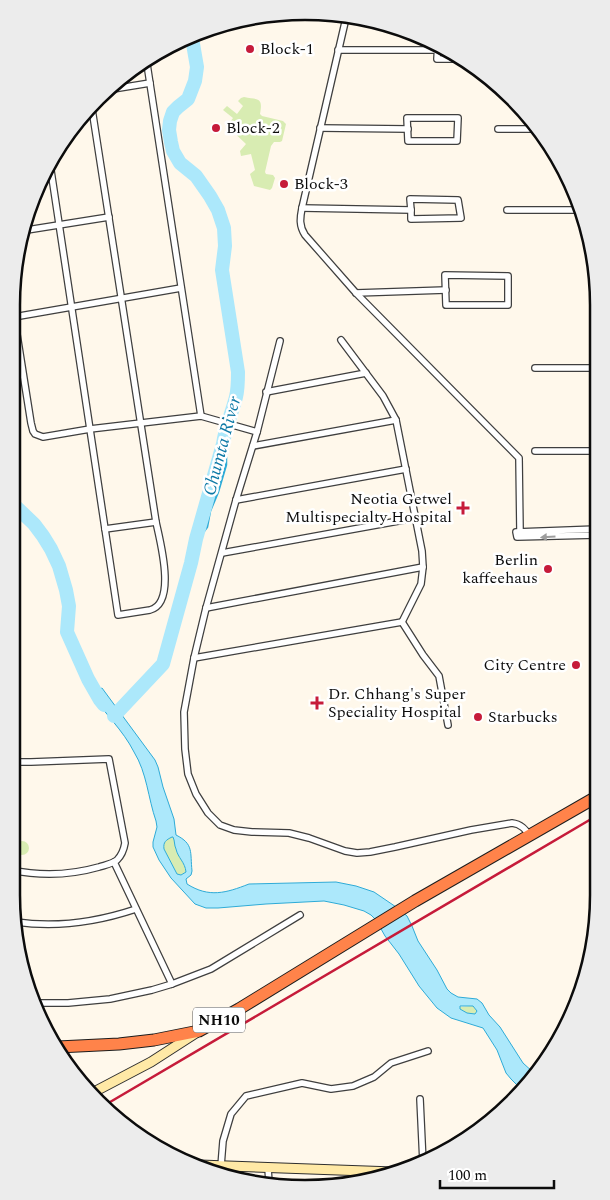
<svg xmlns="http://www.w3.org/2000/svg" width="610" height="1200" viewBox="0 0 610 1200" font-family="Spectral,serif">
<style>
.green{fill:#d8ecb2}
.water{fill:#ace8fb;stroke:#2eabd7;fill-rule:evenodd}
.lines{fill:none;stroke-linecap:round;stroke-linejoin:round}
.stream{stroke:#2eabd7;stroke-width:2.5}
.river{stroke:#ace8fb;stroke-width:14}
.street-casing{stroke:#3f3f3f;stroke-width:8}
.secondary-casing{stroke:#2e2e2e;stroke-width:11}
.highway-casing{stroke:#1d1d1d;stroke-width:13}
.street{stroke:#fff;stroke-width:5.5}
.secondary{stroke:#ffe9a6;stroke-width:9}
.highway{stroke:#ff834a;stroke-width:11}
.rail{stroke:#c61b3a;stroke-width:2.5}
.oneway{fill:#9e9e9e}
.poi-dot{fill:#c61b3a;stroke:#fff;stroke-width:2}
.labels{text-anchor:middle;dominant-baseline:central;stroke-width:5;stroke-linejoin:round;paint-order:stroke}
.shield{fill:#fff;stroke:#555;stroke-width:1}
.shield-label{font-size:15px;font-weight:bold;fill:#0c0c0c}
.poi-label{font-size:16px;fill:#0c0c0c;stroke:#fff;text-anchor:start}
.water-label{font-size:18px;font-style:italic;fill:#0d79a6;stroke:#fff}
.rim{fill:none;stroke:#0c0c0c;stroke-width:2.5}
</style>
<rect width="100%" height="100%" fill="#fff8eb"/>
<g class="green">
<path d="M244,97C259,100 263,97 260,114L262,116L283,121L286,124L282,141L280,142H274L271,146L265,172L266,174L273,175L275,178L272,188L270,190L254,186L250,174L255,170L251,154L241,156L240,151L246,144L227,126L233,118L223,110L227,106L237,114L243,106L238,101L241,98Z"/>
<path d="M172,837H173L174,839C175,855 184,858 186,872L181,875L177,874L164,849C163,842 166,840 172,837Z"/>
<circle cx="22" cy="848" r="7"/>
<polygon points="473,1006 477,1011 475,1014 467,1013 460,1009 460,1007"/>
</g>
<path class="water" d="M102,688L155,760L158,767L163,787L174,819L176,835C194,844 190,852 192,871L191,875L186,879L187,884C209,898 226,893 249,884L336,882L356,886L374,892L399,909L407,916L412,926L418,941L437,970L447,989L451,993L458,997L477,999L482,1003L489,1015L500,1027L523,1063L534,1073L522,1090L511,1079L506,1073L497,1050L483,1028L451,1018L437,1008L419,986L399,954L385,936L376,920L371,915L364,911L344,905L324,901L266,904L218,908H206L195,904L171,878L159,860L153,847V842L157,827L156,821C148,798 147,773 134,752C123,730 104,713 91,693ZM172,837H173C175,841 174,845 176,849C178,858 185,862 186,872L181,875L177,874L164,849C163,842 166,840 172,837ZM473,1006L477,1011L475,1014L467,1013L460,1009V1006Z"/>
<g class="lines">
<polyline class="stream" points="197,535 204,531 207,527 210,511 218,492 226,465 226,457 223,444"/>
<g class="river">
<polyline points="12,503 34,524 43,536 51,549 59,566 66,590 69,606 67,632 88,679 100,700 104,705"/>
<path d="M114,716L163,664L191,563L196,539L223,444C225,428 232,413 236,397C238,389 238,381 238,372L222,270L225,246L224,228L218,210L210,196L196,176L180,163L173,151L171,142L169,130L170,121L173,112L178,107L188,99L195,81L197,67L192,38"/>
</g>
<g class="street-casing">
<g id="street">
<path d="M346,18L302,208C300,218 299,226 305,235L356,293L519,458L520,531"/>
<polyline points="438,43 437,59 460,59"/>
<polyline points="338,50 438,50"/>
<polyline points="147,64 201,416"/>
<polyline points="107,90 150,83"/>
<polygon points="407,118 458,118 457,141 408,141"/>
<polyline points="320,128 408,129"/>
<polyline points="498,129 540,129"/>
<path d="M50,164L118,615L150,610C177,603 160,541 156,522L92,109"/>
<polygon points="410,199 458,200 461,218 411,219 411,210"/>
<polyline points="302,208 411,210"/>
<polyline points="507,210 581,210"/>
<polyline points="27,230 109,217"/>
<polygon points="445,275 508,276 508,305 446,305"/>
<polyline points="356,293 446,290"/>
<polyline points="12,303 31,423 33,431 35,434 43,437 90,429 201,416 257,432"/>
<polyline points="14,317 181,288"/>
<polyline points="341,340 383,396 396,420 422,551 423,567 421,584 402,622"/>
<path d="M280,341L257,432L236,500L206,608L194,658L184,712L185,749L188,774L196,794L208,813L220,825L234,830L252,832L289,833L309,838L345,851L357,853L370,852L395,847L471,830L512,823C521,824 525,829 530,836"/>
<polyline points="535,368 596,368"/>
<polyline points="266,392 366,373"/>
<polyline points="253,446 396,420"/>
<polyline points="535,451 597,451"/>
<polyline points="236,500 406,469"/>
<polyline points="105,529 156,522"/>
<polyline points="597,529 516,532 517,537 597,535"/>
<polyline points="222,553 415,518"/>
<polyline points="206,608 423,567"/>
<polyline points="402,622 423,655 439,676 448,725"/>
<polyline points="194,658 402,622"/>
<polyline points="114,862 172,984"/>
<path d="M11,870C40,876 71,875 99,867C105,865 112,864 117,860C122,855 124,849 125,843L109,759L31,762H11"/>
<path d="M16,922C57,928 97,922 136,909"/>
<polyline points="34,1003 68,1003 110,999 152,990 172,984 211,969 300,915"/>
<polyline points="420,1099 423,1163"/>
<polyline points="221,1166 223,1141 231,1114 246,1096 302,1083 331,1089 353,1086 374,1077 391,1063 428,1051"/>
<polyline points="268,1168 269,1183"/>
</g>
</g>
<g class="secondary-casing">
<g id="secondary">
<polyline points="92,1093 151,1062 196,1033"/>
<polyline points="200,1165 394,1172"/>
</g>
</g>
<g class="highway-casing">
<polyline id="highway" points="58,1047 119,1044 154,1040 199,1031 239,1009 415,901 598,796"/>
</g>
<use href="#street" class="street"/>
<use href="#secondary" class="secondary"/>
<use href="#highway" class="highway"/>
<polyline class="rail" points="105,1105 598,815"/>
</g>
<defs><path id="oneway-solid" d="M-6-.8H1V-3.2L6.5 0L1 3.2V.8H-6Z" transform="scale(1.25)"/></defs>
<use class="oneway" href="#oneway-solid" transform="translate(548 537) rotate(177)"/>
<g class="poi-dot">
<circle cx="250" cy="49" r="5"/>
<circle cx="216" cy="128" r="5"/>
<circle cx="284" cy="184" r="5"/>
<path d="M460.5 500.5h5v5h5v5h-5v5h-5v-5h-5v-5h5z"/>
<circle cx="548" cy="569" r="5"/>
<circle cx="576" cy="665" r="5"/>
<path d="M314.5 695.5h5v5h5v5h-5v5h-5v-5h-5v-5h5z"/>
<circle cx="478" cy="717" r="5"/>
</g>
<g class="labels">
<rect class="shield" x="193" y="1007.5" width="52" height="25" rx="4"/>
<g class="shield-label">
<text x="219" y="1020">NH10</text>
</g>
<g class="poi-label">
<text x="260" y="49">Block-1</text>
<text x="226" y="128">Block-2</text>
<text x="294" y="184">Block-3</text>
<text x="452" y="499" text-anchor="end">Neotia Getwel<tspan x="452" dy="18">Multispecialty Hospital</tspan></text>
<text x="538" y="560" text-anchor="end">Berlin<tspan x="538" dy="18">kaffeehaus</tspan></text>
<text x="566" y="665" text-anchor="end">City Centre</text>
<text x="328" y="694">Dr. Chhang's Super<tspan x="328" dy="18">Speciality Hospital</tspan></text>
<text x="488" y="717">Starbucks</text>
</g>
<g class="water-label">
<text transform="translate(222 446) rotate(-75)">Chumta River</text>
</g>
</g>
<path d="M0 0H610V1200H0ZM305 20H305A285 285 0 0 1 590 305V895A285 285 0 0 1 305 1180H305A285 285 0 0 1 20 895V305A285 285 0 0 1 305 20Z" fill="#ececec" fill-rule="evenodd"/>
<path class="rim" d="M305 20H305A285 285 0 0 1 590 305V895A285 285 0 0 1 305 1180H305A285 285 0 0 1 20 895V305A285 285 0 0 1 305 20Z"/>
<path d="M440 1180v8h114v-8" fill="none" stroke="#0c0c0c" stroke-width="2.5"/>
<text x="448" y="1180" font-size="15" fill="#0c0c0c" stroke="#ffffff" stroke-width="4" paint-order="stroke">100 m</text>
</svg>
